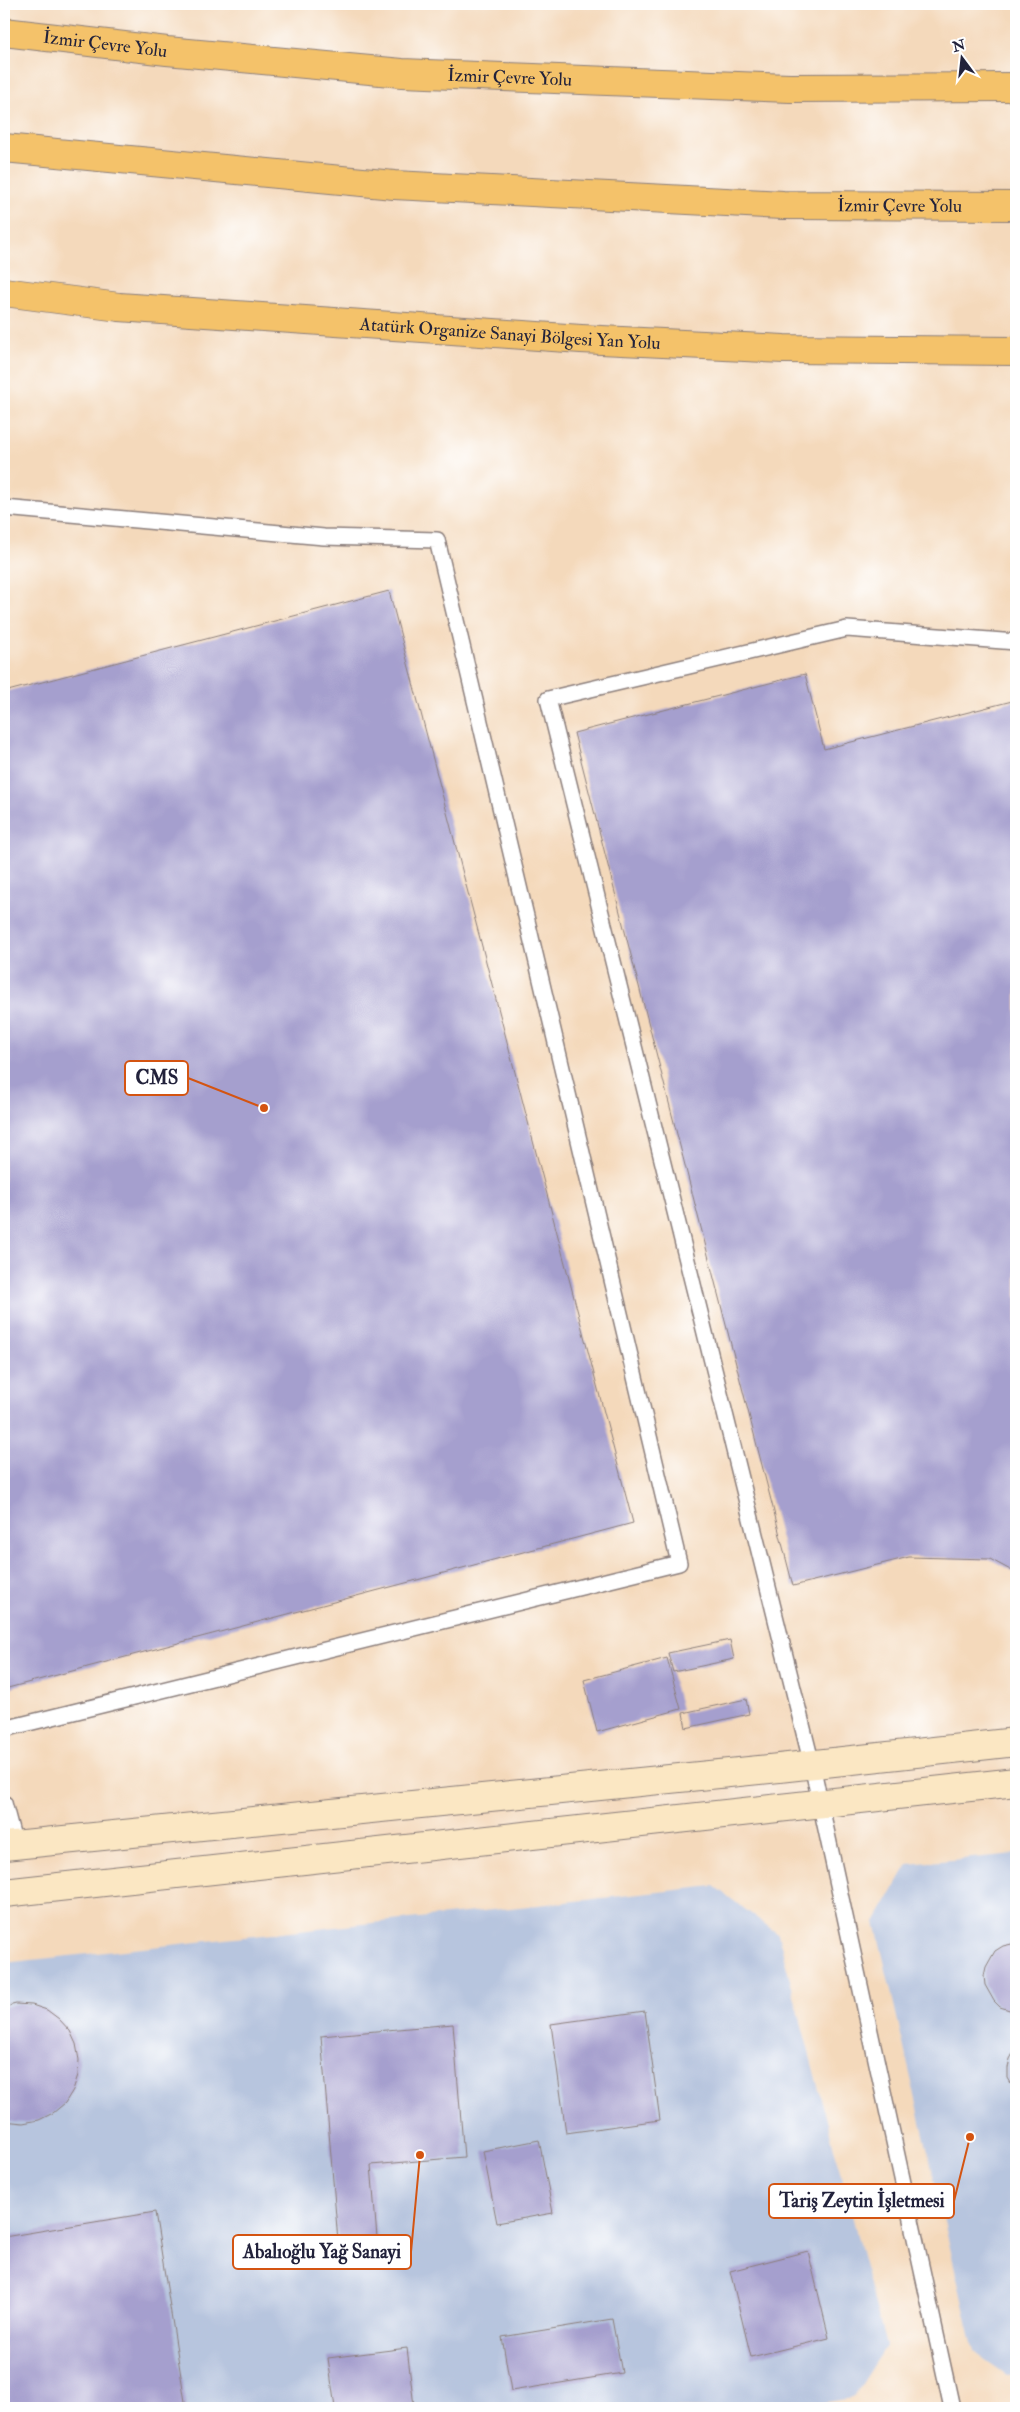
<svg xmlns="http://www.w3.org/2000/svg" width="1020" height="2412" viewBox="0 0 1020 2412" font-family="'IM FELL Double Pica',serif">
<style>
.industrial{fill:#b7c5de}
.building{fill:#a59fce}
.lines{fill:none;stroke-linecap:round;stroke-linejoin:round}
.lane-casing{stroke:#8b7e7b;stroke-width:18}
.secondary-casing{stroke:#8b7e7b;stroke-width:30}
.primary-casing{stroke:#8b7e7b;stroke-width:30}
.highway-casing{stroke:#8b7e7b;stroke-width:30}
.lane{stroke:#fff;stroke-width:15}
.secondary{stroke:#fbe7c3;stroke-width:28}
.primary{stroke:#f4c26a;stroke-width:28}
.highway{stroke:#f4c26a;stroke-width:28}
.labels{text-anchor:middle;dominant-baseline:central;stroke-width:4;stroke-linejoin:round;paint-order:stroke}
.street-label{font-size:18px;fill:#22223b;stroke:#fff}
.leader{fill:none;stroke:#d45411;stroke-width:2}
.callout-dot{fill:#d45411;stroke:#fff;stroke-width:2}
.callout{fill:#fff;stroke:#d45411;stroke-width:2}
.callout-label{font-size:19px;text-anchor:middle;font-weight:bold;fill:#22223b}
</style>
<rect width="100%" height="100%" fill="#fff"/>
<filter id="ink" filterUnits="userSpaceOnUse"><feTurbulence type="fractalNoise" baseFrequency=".02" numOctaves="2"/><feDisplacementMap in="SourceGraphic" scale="10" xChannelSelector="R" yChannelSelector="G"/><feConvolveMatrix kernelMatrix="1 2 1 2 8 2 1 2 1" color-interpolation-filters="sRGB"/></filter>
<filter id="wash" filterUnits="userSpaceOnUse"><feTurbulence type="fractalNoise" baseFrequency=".0096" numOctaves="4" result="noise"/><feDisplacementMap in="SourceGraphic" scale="20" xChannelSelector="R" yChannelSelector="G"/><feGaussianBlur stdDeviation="1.12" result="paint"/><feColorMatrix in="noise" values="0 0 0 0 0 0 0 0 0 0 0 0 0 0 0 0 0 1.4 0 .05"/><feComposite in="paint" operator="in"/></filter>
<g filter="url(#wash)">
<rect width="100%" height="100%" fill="#f4d9bb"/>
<g class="industrial">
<polygon points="1016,1854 1016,2374 1007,2375 974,2352 875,1922 908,1864"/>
<polygon points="714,1886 778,1934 886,2346 853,2398 786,2408 4,2408 4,1963"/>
</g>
<g id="blocks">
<g class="building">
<polygon points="389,591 633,1523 4,1689 4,692"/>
<polygon points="805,674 824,749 1016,700 1016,1573 990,1559 909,1557 793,1586 574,733"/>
<polygon points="730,1640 734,1659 673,1672 668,1653"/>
<polygon points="667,1658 681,1709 597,1732 584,1680"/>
<polygon points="746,1699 749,1714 686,1728 683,1713"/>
<polygon points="1016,1943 1016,2012 1000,2007 994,2001 985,1985 984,1976 986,1967 995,1951 1003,1946"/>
<polygon points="16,2004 32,2005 47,2010 59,2019 70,2031 76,2044 79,2060 78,2075 73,2090 65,2103 53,2113 39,2120 23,2123 4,2121 4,2007"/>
<polygon points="645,2011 660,2120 566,2133 551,2024"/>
<polygon points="453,2024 464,2157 371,2165 379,2262 340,2265 321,2036"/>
<polygon points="1016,2048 1016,2092 1008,2078 1008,2068 1010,2059"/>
<polygon points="539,2140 553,2213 497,2223 483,2151"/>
<polygon points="155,2212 186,2408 4,2408 4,2237"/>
<polygon points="808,2251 829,2338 751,2357 730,2271"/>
<polygon points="612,2319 622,2373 511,2391 502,2337"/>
<polygon points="407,2348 414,2406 335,2408 328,2358"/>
</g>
</g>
</g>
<g filter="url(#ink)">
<use href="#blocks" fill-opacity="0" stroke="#8b7e7b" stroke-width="1"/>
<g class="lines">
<g class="lane-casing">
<g id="lane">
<polyline points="4,508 324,537 437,540 679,1563 4,1729"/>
<polyline points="4,1803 15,1845"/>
<polyline points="952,2408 812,1765 548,699 847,629 1016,642"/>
</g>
</g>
<g class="secondary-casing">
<g id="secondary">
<polyline points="4,1846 779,1768 1016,1742"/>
<polyline points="4,1893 1016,1782"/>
</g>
</g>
<g class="primary-casing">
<g id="primary">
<path id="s1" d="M4,292L119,307L581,339L784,349L1016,351"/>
</g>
</g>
<g class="highway-casing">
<g id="highway">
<path id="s2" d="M4,32L167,51L402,73L790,88L1016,87"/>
<path id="s3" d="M4,148L394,185L783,205L1016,206"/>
</g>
</g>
<use href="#lane" class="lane"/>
<use href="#secondary" class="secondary"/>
<use href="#primary" class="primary"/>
<use href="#highway" class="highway"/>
</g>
</g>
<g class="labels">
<g class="street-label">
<text stroke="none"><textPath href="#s2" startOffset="102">İzmir Çevre Yolu</textPath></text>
<text stroke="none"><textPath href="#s2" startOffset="508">İzmir Çevre Yolu</textPath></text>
<text stroke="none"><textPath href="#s3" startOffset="898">İzmir Çevre Yolu</textPath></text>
<text stroke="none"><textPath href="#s1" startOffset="508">Atatürk Organize Sanayi Bölgesi Yan Yolu</textPath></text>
</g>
</g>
<path class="leader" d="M264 1108L188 1078M970 2137L954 2201M420 2155L411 2252"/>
<g class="callout-dot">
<circle cx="264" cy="1108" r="5"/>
<circle cx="970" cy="2137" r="5"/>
<circle cx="420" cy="2155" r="5"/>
</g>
<g class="callout">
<rect x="125" y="1061" width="63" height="34" rx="5"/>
<rect x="769" y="2184" width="185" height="34" rx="5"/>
<rect x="233" y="2235" width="178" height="34" rx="5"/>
</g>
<g class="callout-label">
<text x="157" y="1084">CMS</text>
<text x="862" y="2207">Tariş Zeytin İşletmesi</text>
<text x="322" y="2258">Abalıoğlu Yağ Sanayi</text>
</g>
<rect width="1020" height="2412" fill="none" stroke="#fff" stroke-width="20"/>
<g transform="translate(962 58) rotate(345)" stroke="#ffffff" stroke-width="4" paint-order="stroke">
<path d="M0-4L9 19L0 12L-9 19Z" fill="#22223b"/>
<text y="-8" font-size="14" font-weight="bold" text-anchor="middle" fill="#22223b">N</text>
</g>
</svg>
